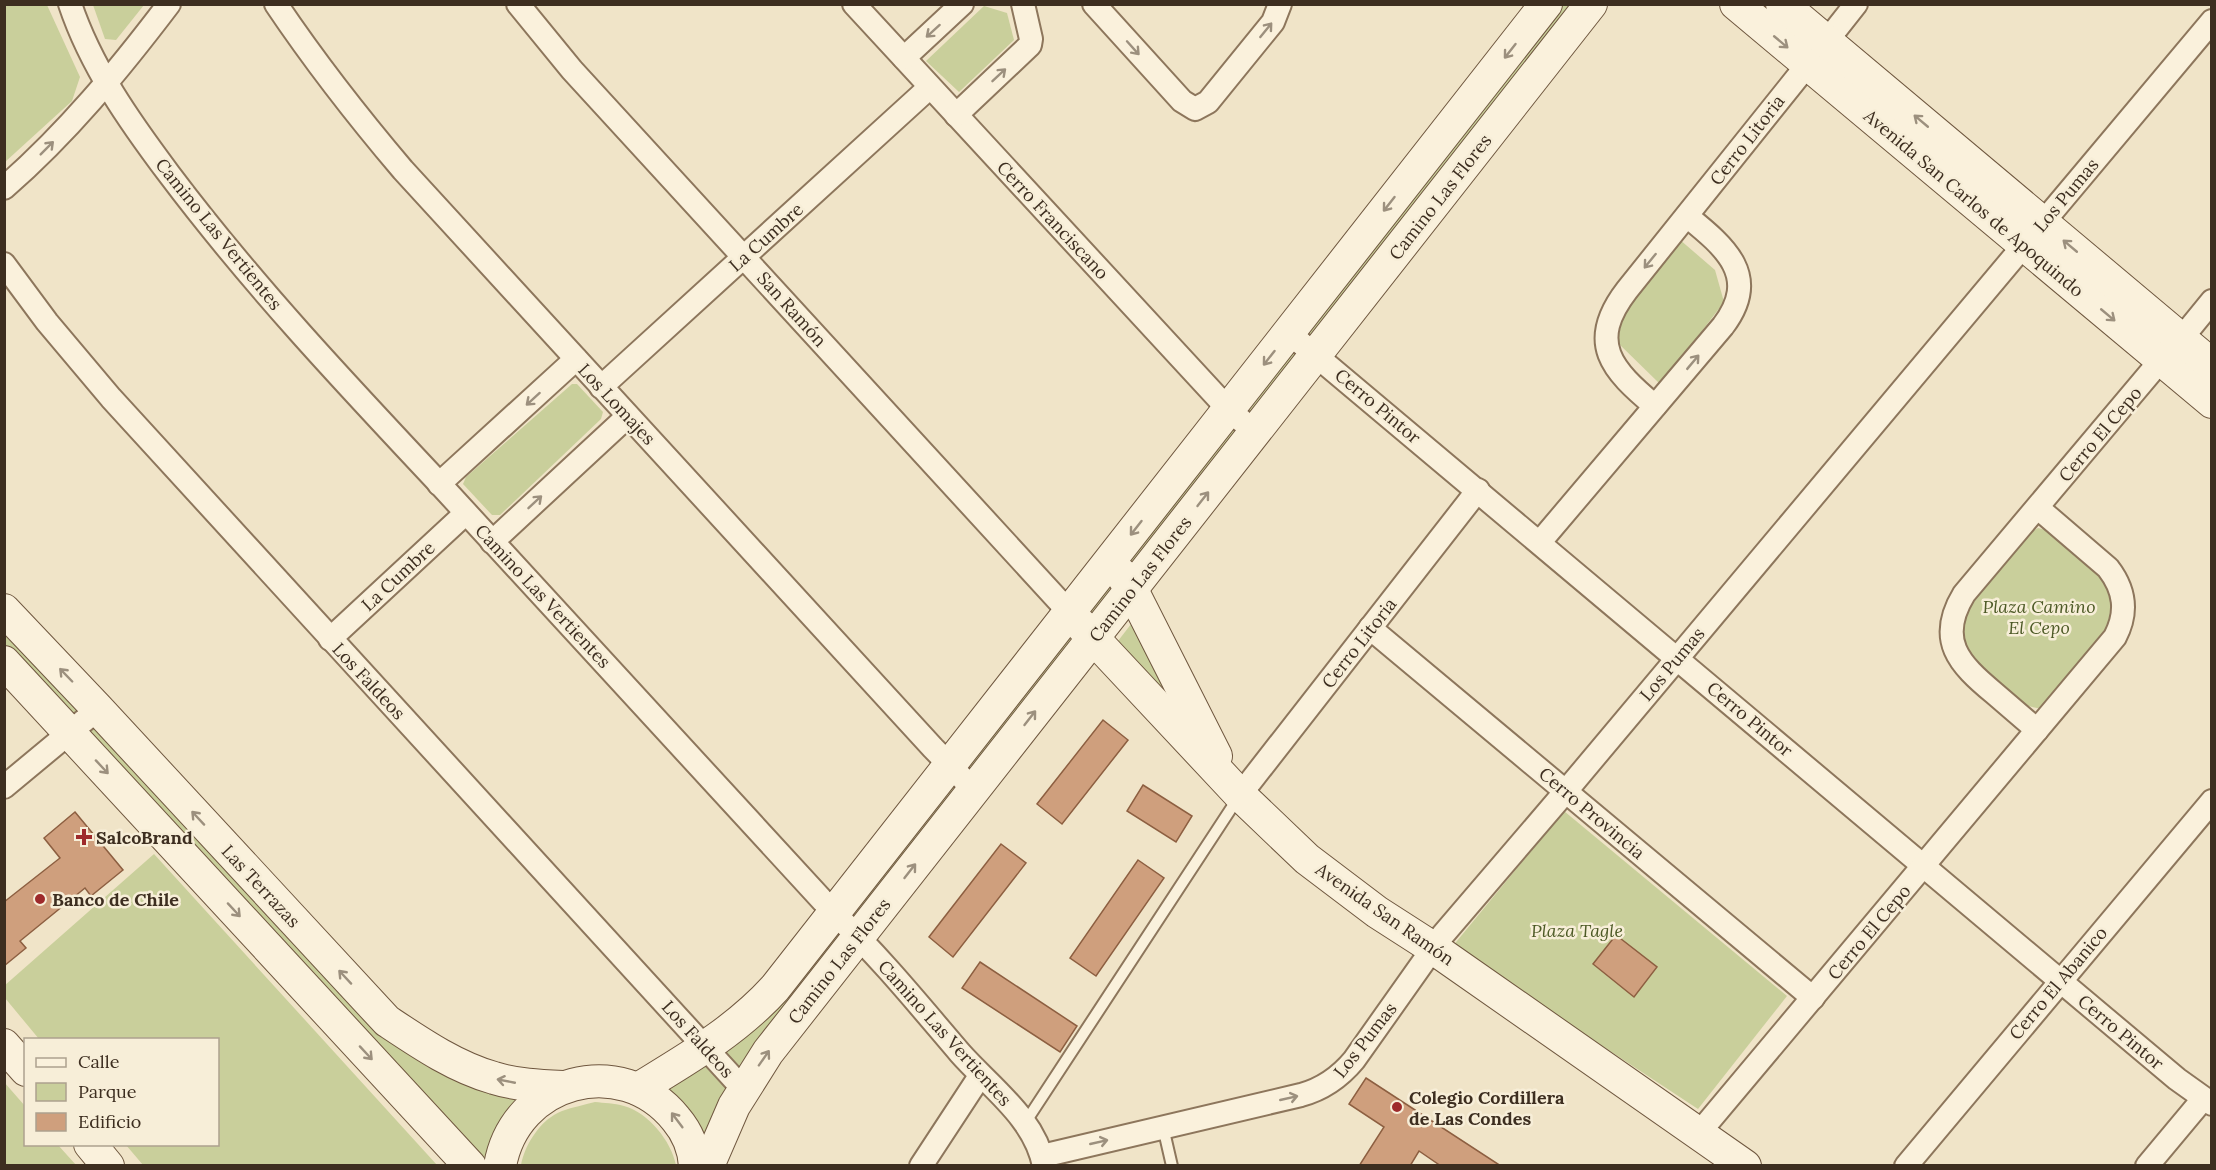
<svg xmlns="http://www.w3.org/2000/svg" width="2216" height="1170" viewBox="0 0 2216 1170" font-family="Lora,serif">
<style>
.green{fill:#c9cf9b}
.building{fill:#cf9f7d;stroke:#8d5f41;stroke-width:1.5}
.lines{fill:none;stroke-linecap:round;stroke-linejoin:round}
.lane-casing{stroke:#8d765c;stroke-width:14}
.street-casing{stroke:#8d765c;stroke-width:26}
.secondary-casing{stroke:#6f573f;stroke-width:34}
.lane{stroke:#faf1dc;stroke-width:10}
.street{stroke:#faf1dc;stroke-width:22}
.secondary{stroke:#faf1dc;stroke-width:32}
.oneway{stroke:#9c907e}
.poi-dot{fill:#9e2a2b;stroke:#f7eed8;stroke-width:2}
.labels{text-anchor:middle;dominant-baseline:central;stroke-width:5;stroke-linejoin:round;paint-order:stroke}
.street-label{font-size:18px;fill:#3d2e20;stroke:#f7eed8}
.park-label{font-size:18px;font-style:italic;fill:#4d5a26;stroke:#f7eed8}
.poi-label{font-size:18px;font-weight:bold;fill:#3d2e20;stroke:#f7eed8;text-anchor:start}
</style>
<rect width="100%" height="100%" fill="#f0e4c8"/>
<g class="green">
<polygon points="5,4 47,5 80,77 72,101 5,162"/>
<polygon points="93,5 93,4 144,5 116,40 105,39"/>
<polygon points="1560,5 1577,5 706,1136 696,1134 655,1085 699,1065"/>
<polygon points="984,6 1007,13 1014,40 959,92 926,61"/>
<polygon points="1679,239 1715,270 1724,302 1661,385 1617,342 1624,306"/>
<polygon points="572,384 577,384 603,412 601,419 500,515 492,515 463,484 466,477"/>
<polygon points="2038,528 2050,531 2107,580 2113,604 2111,626 2042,709 2023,705 1965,654 1960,627 1972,599 2027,535"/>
<polygon points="1135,619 1180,709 1118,641"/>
<polygon points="5,626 373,1027 527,1098 490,1165 482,1165 5,645"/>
<polygon points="1564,811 1787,996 1698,1109 1452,947"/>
<polygon points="154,854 437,1165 143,1165 126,1145 218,1144 218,1040 39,1039 5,998 4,986"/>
<polygon points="4,1082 25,1106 26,1144 58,1145 76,1165 5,1165"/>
<path d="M595,1102C604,1103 614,1103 624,1106C649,1113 671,1141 676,1165H521C525,1144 541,1119 562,1111C573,1107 584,1105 595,1102Z"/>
</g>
<g class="building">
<polygon points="1103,720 1128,740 1062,824 1037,804"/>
<polygon points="1143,785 1192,816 1176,842 1127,811"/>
<polygon points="75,812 123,870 91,896 85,888 20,941 26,948 4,966 4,902 60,858 44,838"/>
<polygon points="1001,844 1026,863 953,957 929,937"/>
<polygon points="1138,860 1164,878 1096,976 1070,958"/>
<polygon points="1616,935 1657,967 1634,997 1593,964"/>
<polygon points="980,962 1077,1026 1060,1052 962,988"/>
<polygon points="1366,1078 1501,1166 1441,1166 1419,1151 1410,1166 1359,1166 1384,1127 1349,1104"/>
</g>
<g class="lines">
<g class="lane-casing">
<g id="lane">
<polyline points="1025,1123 1238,798"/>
<polyline points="1163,1127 1172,1166"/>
</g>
</g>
<g class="street-casing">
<g id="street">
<path d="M70,4C91,67 130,122 169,174C251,283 344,382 437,481C570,624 701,769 834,913C879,956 919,1005 960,1053C990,1087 1035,1118 1044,1166"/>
<path d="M276,4C315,62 358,117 403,170L933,748L974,790"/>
<polyline points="518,4 572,70 1069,612"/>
<polyline points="854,4 1229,410 1255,432"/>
<polyline points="1094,4 1182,101 1195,109 1208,102 1273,22 1280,4"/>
<polyline points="1826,42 1856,4"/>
<polyline points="904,58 962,4"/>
<polyline points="956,115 1030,45 1031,39 1023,4"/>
<path d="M4,188C67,133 119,70 169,4"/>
<polyline points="4,264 47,322 111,398 744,1090"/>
<polyline points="1289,333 2177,1079 2212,1104"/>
<polyline points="2181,339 2212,301"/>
<polyline points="601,387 930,87"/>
<path d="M1655,406C1612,370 1586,343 1627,290L1808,64"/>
<polyline points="439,484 576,359"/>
<polyline points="492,542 628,416"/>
<path d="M1540,542L1723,326C1761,276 1725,247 1687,216"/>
<polyline points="1370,628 1813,998"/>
<polyline points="330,639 466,513"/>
<path d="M2037,730C2023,718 2009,706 1994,693C1959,664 1936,640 1964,594L2161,360"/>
<polyline points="4,787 98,709"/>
<polyline points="1240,795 1478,490"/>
<path d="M1699,1133L2115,637C2128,612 2125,590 2108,568L2038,508"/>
<path d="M1042,1156L1301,1095C1323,1089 1339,1078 1354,1060L1441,937L1566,791L2212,21"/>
<polyline points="921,1166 980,1076"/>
<polyline points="1906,1166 2212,801"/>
<polyline points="2147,1166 2203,1099"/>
</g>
</g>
<g class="secondary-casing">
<g id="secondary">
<polyline points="1736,4 2212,402"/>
<polyline points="1782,4 2212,365"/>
<polyline points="1121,574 1132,590 1216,756"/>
<path d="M4,610L98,709L387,1021C420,1043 455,1067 494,1078C516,1085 541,1086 564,1087"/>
<polyline points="1080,624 1240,795 1307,859 1377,912 1433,948 1745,1166"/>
<polyline points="4,662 470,1166"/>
<polyline points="4,1045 26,1070"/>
<path d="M638,1089C687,1059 736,1031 775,988L1546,4"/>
<polyline points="90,1144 108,1166"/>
<path d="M500,1166C515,1080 621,1051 676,1119C687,1132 694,1149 695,1166"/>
<polyline points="708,1166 734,1106 768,1052 1591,4"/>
</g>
</g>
<use href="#lane" class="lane"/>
<use href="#street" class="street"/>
<use href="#secondary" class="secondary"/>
</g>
<defs><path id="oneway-shaft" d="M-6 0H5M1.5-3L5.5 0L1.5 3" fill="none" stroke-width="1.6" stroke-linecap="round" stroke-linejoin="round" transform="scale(1.5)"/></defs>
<g class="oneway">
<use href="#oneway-shaft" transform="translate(1266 30) rotate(-51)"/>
<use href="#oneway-shaft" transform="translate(933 31) rotate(138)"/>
<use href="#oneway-shaft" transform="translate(1781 42) rotate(40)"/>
<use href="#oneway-shaft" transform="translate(1133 48) rotate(48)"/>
<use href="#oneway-shaft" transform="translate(1510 51) rotate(128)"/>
<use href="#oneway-shaft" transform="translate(999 75) rotate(-43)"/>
<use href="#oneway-shaft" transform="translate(1921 121) rotate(-140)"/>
<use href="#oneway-shaft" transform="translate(47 148) rotate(-45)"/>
<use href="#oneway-shaft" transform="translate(1389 204) rotate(128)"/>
<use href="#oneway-shaft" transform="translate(2070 246) rotate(-140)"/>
<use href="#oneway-shaft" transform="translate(1650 261) rotate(129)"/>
<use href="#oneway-shaft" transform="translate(2108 315) rotate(40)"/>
<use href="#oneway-shaft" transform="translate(1269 358) rotate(128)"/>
<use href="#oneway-shaft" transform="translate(1693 362) rotate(-50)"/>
<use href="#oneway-shaft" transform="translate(533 399) rotate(138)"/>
<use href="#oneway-shaft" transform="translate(1203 499) rotate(-52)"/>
<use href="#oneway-shaft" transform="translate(535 502) rotate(-43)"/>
<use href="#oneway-shaft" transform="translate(1136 528) rotate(128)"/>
<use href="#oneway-shaft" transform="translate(66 675) rotate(-134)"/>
<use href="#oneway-shaft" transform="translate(1030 718) rotate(-52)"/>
<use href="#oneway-shaft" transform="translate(102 767) rotate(47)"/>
<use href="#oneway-shaft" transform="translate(198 818) rotate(-133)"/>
<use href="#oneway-shaft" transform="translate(910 871) rotate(-52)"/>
<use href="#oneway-shaft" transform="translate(234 910) rotate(47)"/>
<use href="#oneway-shaft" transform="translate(345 977) rotate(-133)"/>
<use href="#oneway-shaft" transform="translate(366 1053) rotate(47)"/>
<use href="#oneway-shaft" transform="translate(764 1058) rotate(-55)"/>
<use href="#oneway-shaft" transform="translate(506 1081) rotate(-169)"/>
<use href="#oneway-shaft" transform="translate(1289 1098) rotate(-13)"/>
<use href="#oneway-shaft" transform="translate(677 1120) rotate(-127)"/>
<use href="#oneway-shaft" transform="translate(1099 1142) rotate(-13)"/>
</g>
<g class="poi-dot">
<path d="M81 828h6v6h6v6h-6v6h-6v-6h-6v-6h6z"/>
<circle cx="40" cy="899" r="6"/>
<circle cx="1397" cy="1107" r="6"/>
</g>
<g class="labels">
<g class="street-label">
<text transform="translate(1747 140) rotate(-52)">Cerro Litoria</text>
<text transform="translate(2066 195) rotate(-50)">Los Pumas</text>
<text transform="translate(1440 197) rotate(-52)">Camino Las Flores</text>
<text transform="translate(1974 203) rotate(40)">Avenida San Carlos de Apoquindo</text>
<text transform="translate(1053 220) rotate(47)">Cerro Franciscano</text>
<text transform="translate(219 234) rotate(51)">Camino Las Vertientes</text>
<text transform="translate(766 237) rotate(-42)">La Cumbre</text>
<text transform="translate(792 309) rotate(48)">San Ramón</text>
<text transform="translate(617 404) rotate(47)">Los Lomajes</text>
<text transform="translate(1378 406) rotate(40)">Cerro Pintor</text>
<text transform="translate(2100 434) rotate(-50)">Cerro El Cepo</text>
<text transform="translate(398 576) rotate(-43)">La Cumbre</text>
<text transform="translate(1140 579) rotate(-52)">Camino Las Flores</text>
<text transform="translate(543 596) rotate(47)">Camino Las Vertientes</text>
<text transform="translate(1359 643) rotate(-52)">Cerro Litoria</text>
<text transform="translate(1672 664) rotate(-50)">Los Pumas</text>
<text transform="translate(369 681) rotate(47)">Los Faldeos</text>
<text transform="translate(1750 719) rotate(40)">Cerro Pintor</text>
<text transform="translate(1592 813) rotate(40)">Cerro Provincia</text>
<text transform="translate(261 886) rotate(47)">Las Terrazas</text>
<text transform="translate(1385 914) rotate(35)">Avenida San Ramón</text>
<text transform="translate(1869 932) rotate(-50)">Cerro El Cepo</text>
<text transform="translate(839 961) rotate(-52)">Camino Las Flores</text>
<text transform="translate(2058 983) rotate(-50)">Cerro El Abanico</text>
<text transform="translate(2121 1032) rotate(40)">Cerro Pintor</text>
<text transform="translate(945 1033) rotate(48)">Camino Las Vertientes</text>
<text transform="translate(698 1039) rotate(48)">Los Faldeos</text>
<text transform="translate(1365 1040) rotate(-52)">Los Pumas</text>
</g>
<g class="park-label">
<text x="2039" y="606">Plaza Camino<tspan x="2039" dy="21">El Cepo</tspan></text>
<text x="1577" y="930">Plaza Tagle</text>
</g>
<g class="poi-label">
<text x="96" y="837">SalcoBrand</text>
<text x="52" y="899">Banco de Chile</text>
<text x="1409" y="1097">Colegio Cordillera<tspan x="1409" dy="21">de Las Condes</tspan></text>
</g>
</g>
<rect width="2216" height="1170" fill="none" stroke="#3d2e20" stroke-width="12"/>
<rect x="24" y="1038" width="195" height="108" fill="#f7eed8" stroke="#ada18e" stroke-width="1.5"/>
<rect x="36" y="1058" width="30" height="9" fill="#faf1dc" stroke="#ada18e" stroke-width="1.5"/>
<text x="78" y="1068" font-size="18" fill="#3d2e20">Calle</text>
<rect x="36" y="1083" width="30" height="18" fill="#c9cf9b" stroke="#ada18e" stroke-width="1.5"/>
<text x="78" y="1098" font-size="18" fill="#3d2e20">Parque</text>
<rect x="36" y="1113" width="30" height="18" fill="#cf9f7d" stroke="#ada18e" stroke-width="1.5"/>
<text x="78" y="1128" font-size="18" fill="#3d2e20">Edificio</text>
</svg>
